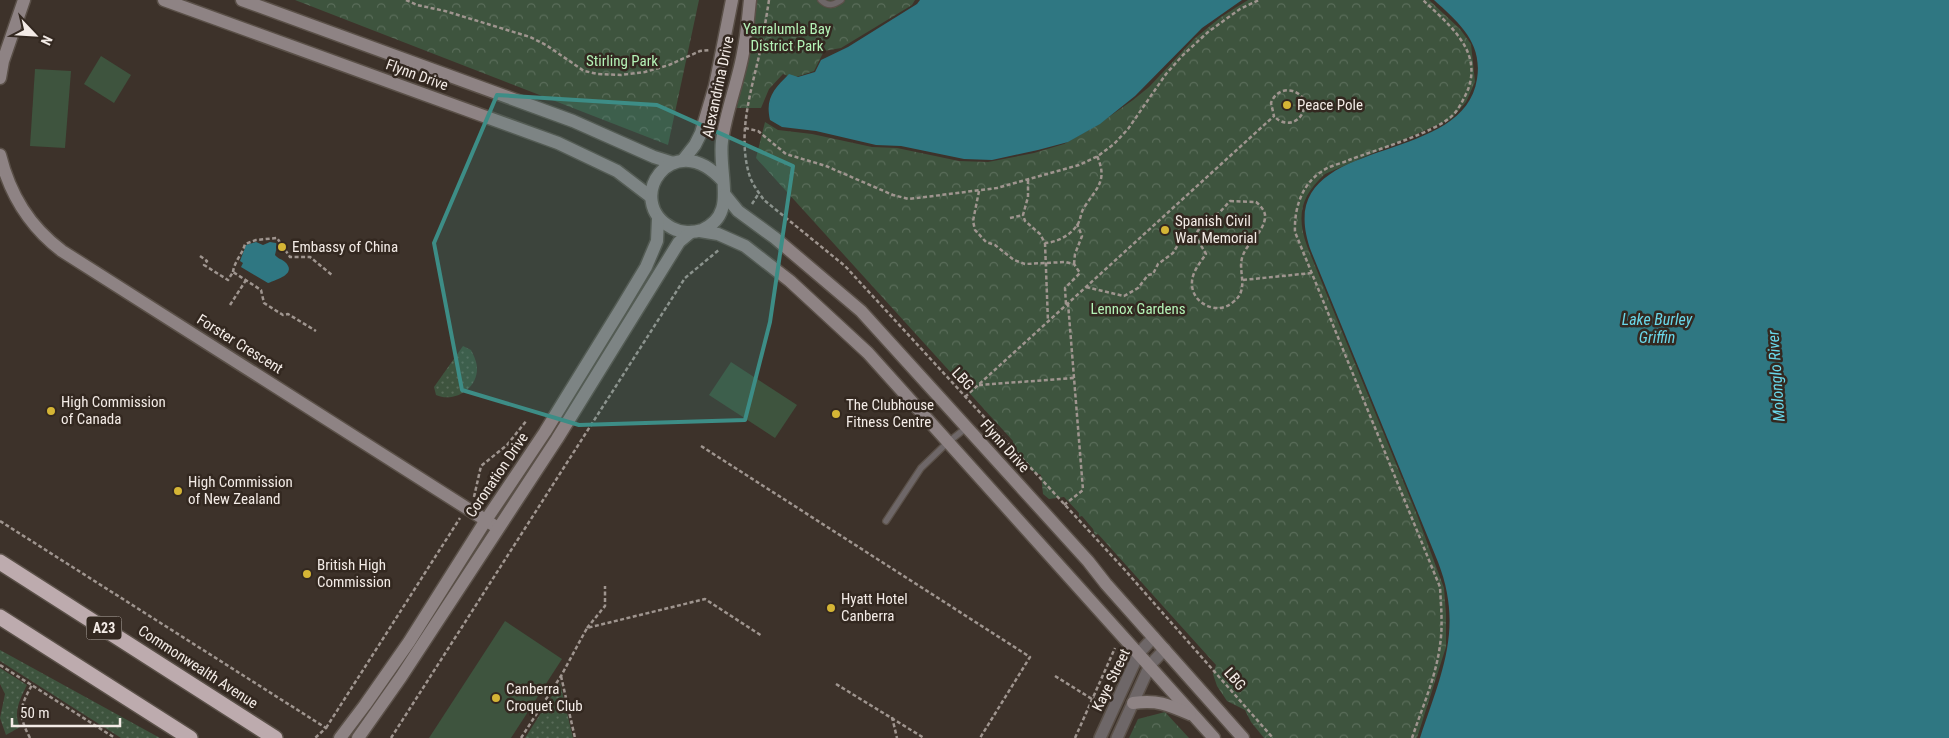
<svg xmlns="http://www.w3.org/2000/svg" width="1949" height="738" viewBox="0 0 1949 738" font-family="'Roboto Condensed',sans-serif">
<style>
.grass{fill:url(#grass-dots)}
.forest{fill:url(#forest-crowns)}
.garden{fill:#3e543e}
.water{fill:#2f7782}
.lines{fill:none;stroke-linecap:round;stroke-linejoin:round}
.lane-casing{stroke:#5a5048;stroke-width:8}
.street-casing{stroke:#5a5048;stroke-width:14}
.secondary-casing{stroke:#5a5048;stroke-width:15}
.highway-casing{stroke:#5a5048;stroke-width:18}
.path{stroke:#9f958f;stroke-width:2.5;stroke-dasharray:4 2.5;stroke-linecap:butt}
.lane{stroke:#6e6768;stroke-width:5.5}
.street{stroke:#6e6768;stroke-width:11}
.secondary{stroke:#8e8384;stroke-width:12}
.highway{stroke:#bdabae;stroke-width:15}
.marked{fill:#3d8d86;fill-opacity:0.2;stroke:#3d8d86;stroke-width:4;stroke-linejoin:round}
.poi-dot{fill:#d5b535;stroke:#332820;stroke-width:2}
.labels{text-anchor:middle;dominant-baseline:central;stroke-width:5;stroke-linejoin:round;paint-order:stroke}
.shield{fill:#332820;stroke:#b9b0ab;stroke-width:1}
.shield-label{font-size:14px;font-weight:bold;fill:#f3ebe6}
.park-label{font-size:15px;fill:#b4f2b6;stroke:#332820}
.street-label{font-size:15px;fill:#f3ebe6;stroke:#332820}
.poi-label{font-size:15px;fill:#f3ebe6;stroke:#332820;text-anchor:start}
.water-label{font-size:16px;font-style:italic;fill:#6ad7e9;stroke:#332820}
</style>
<defs>
<pattern id="grass-dots" width="8" height="8" patternUnits="userSpaceOnUse" patternTransform="scale(1.25)"><rect width="8" height="8" fill="#3e543e"/><path d="M2 2h.1M6 6h.1" fill="none" stroke="#5a6d5a" stroke-width="1.8" stroke-linecap="round"/></pattern>
<pattern id="forest-crowns" width="20" height="18" patternUnits="userSpaceOnUse" patternTransform="scale(1.25)"><rect width="20" height="18" fill="#3e543e"/><path d="M2 6a3 3 0 1 1 6 0M12 15a3 3 0 1 1 6 0" fill="none" stroke="#5a6d5a"/></pattern>
</defs>
<rect width="100%" height="100%" fill="#3d322a"/>
<g class="grass">
<path d="M463,346L471,350C474,356 477,362 477,369C477,389 454,403 436,395L434,387Z"/>
<polygon points="0,650 160,738 121,738 0,661"/>
<path d="M0,668L27,685C20,699 13,712 20,727L6,735L0,718L5,694L0,684Z"/>
<polygon points="560,683 573,738 525,738"/>
</g>
<g class="forest">
<polygon points="295,0 699,0 668,145"/>
<polygon points="751,0 915,0 912,5 841,48 824,51 814,71 793,78 783,74 769,89 761,108 737,108"/>
<path d="M1248,0H1429L1460,29L1471,44L1475,82L1466,102L1451,119L1325,174C1301,196 1296,215 1307,246L1417,515L1444,588L1446,614V647L1417,738H1264L1251,722L1245,710L1227,701L1217,686L1213,674L1216,665L1098,534L1095,535L1093,529L1082,516L1079,517V513L1064,497L1049,499L1043,494L1041,475L1022,466L1012,455L1013,441L756,158L765,122L778,130L812,134L872,147L897,148L959,161L988,162L1034,153L1064,144L1096,126L1133,100L1149,87L1194,39L1221,17Z"/>
<polygon points="1165,712 1189,738 1129,738 1138,719"/>
</g>
<g class="garden">
<polygon points="101,56 131,75 114,103 84,84"/>
<polygon points="35,69 71,71 65,148 30,146"/>
<polygon points="731,362 797,405 775,438 709,395"/>
<polygon points="505,621 562,659 511,738 429,738"/>
</g>
<g class="water">
<path d="M920,0H1242L1202,28L1135,96L1100,124L1068,142L1038,150L992,160L964,159L901,146L876,145L816,131L782,127L770,120C765,98 774,89 789,74L798,77L815,72L821,60L848,47L917,4Z"/>
<path d="M1434,0H1949V738H1420C1441,674 1464,629 1438,562L1311,251C1267,130 1463,172 1477,79C1483,42 1458,22 1434,0Z"/>
<path d="M256,242L263,245L270,242L276,243L277,246L275,255C278,259 282,259 285,262C298,274 275,280 268,283L241,267L243,263L240,261L246,245Z"/>
</g>
<g class="lines">
<g class="lane-casing">
<g id="lane">
<path d="M821,0C828,7 834,5 841,0"/>
<polyline points="886,521 921,468 947,443 966,428"/>
</g>
</g>
<g class="street-casing">
<g id="street">
<polyline points="1100,738 1139,653 1154,637"/>
<polyline points="1117,738 1150,665 1165,649"/>
</g>
</g>
<g class="secondary-casing">
<g id="secondary">
<polyline points="164,0 558,143 617,171 651,197"/>
<polyline points="242,0 573,121 654,157 673,163"/>
<polyline points="0,78 3,61 24,0"/>
<path d="M0,155C10,195 29,226 62,251L498,528"/>
<polyline points="684,159 695,145 701,133 715,86 732,0"/>
<path d="M723,181C672,124 622,202 672,228C681,233 693,233 702,230C711,226 719,219 722,209C728,193 719,161 722,141C726,111 738,82 743,53C747,35 748,17 750,0"/>
<polyline points="725,195 738,211 775,238 861,311 1088,561 1106,584 1243,738"/>
<polyline points="700,231 718,234 745,246 790,281 868,353 1214,738"/>
<path d="M1133,703C1158,700 1167,704 1190,714"/>
<polyline points="340,738 365,705 409,642 486,520 545,432 622,307 646,267 657,241 658,219"/>
<polyline points="358,738 401,677 557,439 679,242 691,232"/>
</g>
</g>
<g class="highway-casing">
<g id="highway">
<polyline points="0,562 275,738"/>
<polyline points="0,617 190,738"/>
</g>
</g>
<g class="path">
<polyline points="406,0 417,5 445,11 530,37 546,45 584,71 598,74 621,75 645,72 669,65 700,51 710,50"/>
<path d="M769,0C766,19 763,38 759,56C750,95 737,137 750,177C753,185 759,193 764,200L845,266L1124,569L1273,738"/>
<polyline points="745,128 758,131 786,154 826,166 893,195 909,199 997,188 1079,165 1098,156 1114,144 1128,129 1166,74 1183,55 1208,32 1240,9 1259,0"/>
<path d="M1028,180V197L1023,215L1025,221L1040,234L1045,243C1058,242 1071,235 1078,224C1081,218 1081,211 1085,206C1097,188 1108,180 1097,156"/>
<polyline points="979,191 973,221 975,230 986,242 995,245 1014,260 1025,264 1065,262 1074,264 1080,273 1065,288 1066,305"/>
<path d="M1230,201L1256,202C1261,206 1266,212 1265,218C1263,234 1246,243 1242,258C1238,274 1250,290 1232,303C1217,315 1193,304 1192,285C1191,273 1200,263 1206,254L1195,235L1205,221L1220,212Z"/>
<polyline points="752,204 759,193"/>
<polyline points="1010,218 1023,215"/>
<polyline points="1045,243 1048,322"/>
<polyline points="200,256 207,261 204,265 228,280 233,272 261,290 264,303 283,315 288,314 316,331"/>
<polyline points="1074,264 1075,254 1082,236 1077,224"/>
<path d="M233,272C234,262 242,255 245,244L256,240L277,238L290,257H310L332,275"/>
<polyline points="1243,280 1312,273"/>
<polyline points="1086,287 1124,296 1138,288 1148,275 1153,274 1158,264 1173,253 1182,238 1195,235"/>
<polyline points="230,305 246,280"/>
<polyline points="979,385 1074,378"/>
<path d="M965,397L1274,116L1271,103C1276,89 1292,86 1302,97C1311,117 1288,132 1274,116"/>
<polyline points="701,446 1030,657 980,738"/>
<polyline points="474,497 481,466 507,445 527,420"/>
<polyline points="1064,505 1083,490 1068,303"/>
<polyline points="0,521 326,728 315,738"/>
<polyline points="587,628 605,606 605,586"/>
<polyline points="0,665 115,738"/>
<polyline points="561,676 575,738"/>
<polyline points="1055,676 1092,699"/>
<polyline points="836,684 924,738"/>
<polyline points="1093,698 1102,704"/>
<polyline points="892,717 897,738"/>
<polyline points="326,728 460,518"/>
<path d="M30,738C18,715 19,708 32,685"/>
<polyline points="391,738 685,278 720,249"/>
<polyline points="521,738 561,676 587,628 705,599 762,636"/>
<polyline points="1075,738 1115,648"/>
<path d="M1412,738C1422,708 1436,677 1440,645C1443,626 1441,606 1440,587L1295,232C1294,210 1301,185 1321,172C1328,166 1340,164 1349,160C1375,150 1435,133 1453,115C1459,109 1463,100 1467,92C1484,51 1449,25 1423,0"/>
</g>
<use href="#lane" class="lane"/>
<use href="#street" class="street"/>
<use href="#secondary" class="secondary"/>
<use href="#highway" class="highway"/>
</g>
<path class="marked" d="M497,95L657,105L793,166L770,322L745,420L579,425L462,390L434,243Z"/>
<g class="poi-dot">
<circle cx="1287" cy="105" r="5"/>
<circle cx="1165" cy="230" r="5"/>
<circle cx="282" cy="247" r="5"/>
<circle cx="51" cy="411" r="5"/>
<circle cx="836" cy="414" r="5"/>
<circle cx="178" cy="491" r="5"/>
<circle cx="307" cy="574" r="5"/>
<circle cx="831" cy="608" r="5"/>
<circle cx="496" cy="698" r="5"/>
</g>
<g class="labels">
<rect class="shield" x="86.5" y="616.5" width="35" height="23" rx="4"/>
<g class="shield-label">
<text x="104" y="628">A23</text>
</g>
<g class="park-label">
<text x="787" y="29">Yarralumla Bay<tspan x="787" dy="17">District Park</tspan></text>
<text x="622" y="61">Stirling Park</text>
<text x="1138" y="309">Lennox Gardens</text>
</g>
<g class="street-label">
<text transform="translate(417 75) rotate(20)">Flynn Drive</text>
<text transform="translate(718 87) rotate(-78)">Alexandrina Drive</text>
<text transform="translate(240 344) rotate(32)">Forster Crescent</text>
<text transform="translate(963 379) rotate(47)">LBG</text>
<text transform="translate(1005 446) rotate(48)">Flynn Drive</text>
<text transform="translate(497 475) rotate(-56)">Coronation Drive</text>
<text transform="translate(198 667) rotate(33)">Commonwealth Avenue</text>
<text transform="translate(1235 679) rotate(49)">LBG</text>
<text transform="translate(1111 680) rotate(-64)">Kaye Street</text>
</g>
<g class="poi-label">
<text x="1297" y="105">Peace Pole</text>
<text x="1175" y="221">Spanish Civil<tspan x="1175" dy="17">War Memorial</tspan></text>
<text x="292" y="247">Embassy of China</text>
<text x="61" y="402">High Commission<tspan x="61" dy="17">of Canada</tspan></text>
<text x="846" y="405">The Clubhouse<tspan x="846" dy="17">Fitness Centre</tspan></text>
<text x="188" y="482">High Commission<tspan x="188" dy="17">of New Zealand</tspan></text>
<text x="317" y="565">British High<tspan x="317" dy="17">Commission</tspan></text>
<text x="841" y="599">Hyatt Hotel<tspan x="841" dy="17">Canberra</tspan></text>
<text x="506" y="689">Canberra<tspan x="506" dy="17">Croquet Club</tspan></text>
</g>
<g class="water-label">
<text x="1657" y="319">Lake Burley<tspan x="1657" dy="18">Griffin</tspan></text>
<text transform="translate(1776 376) rotate(-94)">Molonglo River</text>
</g>
</g>
<g transform="translate(35 35) rotate(115)" stroke="#332820" stroke-width="4" paint-order="stroke">
<path d="M0-4L9 19L0 12L-9 19Z" fill="#f3ebe6"/>
<text y="-8" font-size="14" font-weight="bold" text-anchor="middle" fill="#f3ebe6">N</text>
</g>
<path d="M12 718v8h108v-8" fill="none" stroke="#f3ebe6" stroke-width="2.5"/>
<text x="20" y="718" font-size="15" fill="#f3ebe6" stroke="#332820" stroke-width="4" paint-order="stroke">50 m</text>
</svg>
